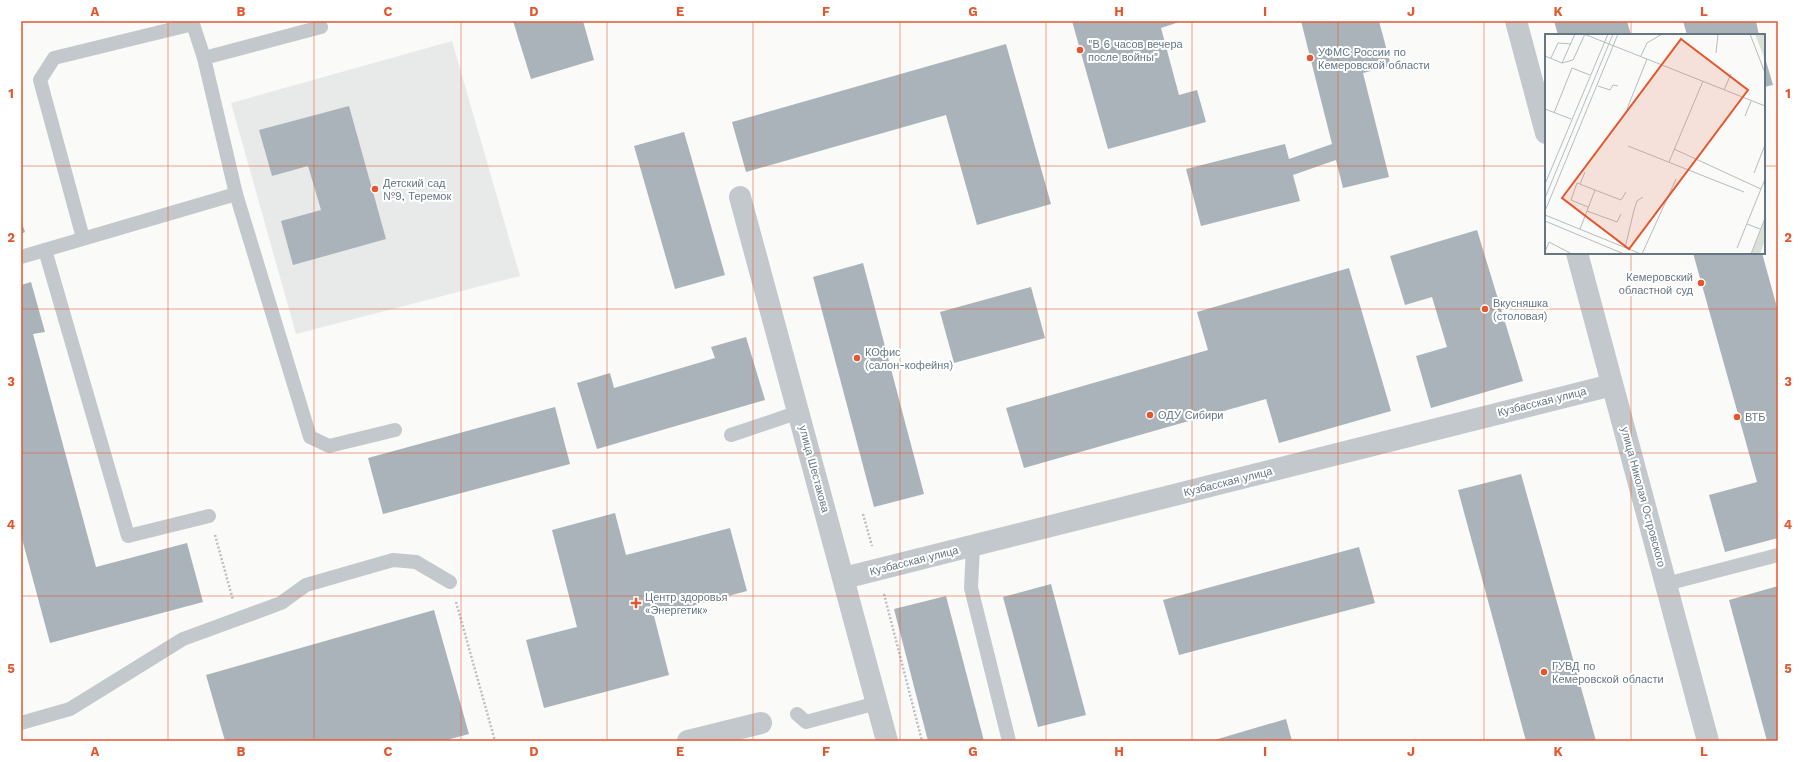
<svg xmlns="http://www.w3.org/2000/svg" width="1799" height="762" viewBox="0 0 1799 762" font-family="'Work Sans',sans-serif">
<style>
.built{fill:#e8e9e9}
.building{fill:#aab3b9}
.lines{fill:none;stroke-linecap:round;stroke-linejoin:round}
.path{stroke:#bbbfc2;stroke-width:2.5;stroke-dasharray:2 2;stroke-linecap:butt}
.lane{stroke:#c3c8cc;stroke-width:14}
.street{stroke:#c3c8cc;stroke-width:22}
.grid{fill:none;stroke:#e4572e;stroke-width:1;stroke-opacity:0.55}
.poi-dot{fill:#e4572e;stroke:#fff;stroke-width:1.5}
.labels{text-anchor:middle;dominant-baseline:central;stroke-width:4;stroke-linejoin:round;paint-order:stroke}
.poi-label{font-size:11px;fill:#657683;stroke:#fff;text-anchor:start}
.street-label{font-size:11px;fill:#657683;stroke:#fff}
.inset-road{fill:none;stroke:#b5bdc2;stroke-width:1}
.view{fill:#e4572e;fill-opacity:0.15;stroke:#e4572e;stroke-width:2}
.inset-edge{fill:none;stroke:#657683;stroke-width:2}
.neatline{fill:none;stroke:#e4572e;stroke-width:1.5}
.grid-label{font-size:13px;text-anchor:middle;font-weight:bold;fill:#e4572e}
</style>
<rect width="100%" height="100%" fill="#fafaf8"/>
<polygon class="built" points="452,41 520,276 296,334 231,103"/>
<g class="building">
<polygon points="513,21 583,21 594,60 531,79"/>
<polygon points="1072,21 1182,21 1161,28 1179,95 1197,90 1206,122 1108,149"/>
<polygon points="1301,21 1379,21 1391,66 1363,73 1389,177 1343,188 1336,160 1293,175 1300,201 1201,226 1186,169 1285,144 1289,159 1332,144"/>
<polygon points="1554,21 1627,21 1631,35 1558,35"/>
<polygon points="1683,21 1756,21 1759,35 1687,35"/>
<polygon points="1006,44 1051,204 977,225 946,115 746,172 732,122"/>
<polygon points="1764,54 1773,85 1764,87"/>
<polygon points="349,106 386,239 293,265 281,221 321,210 308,166 272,176 259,130"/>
<polygon points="684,132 725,275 675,289 634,146"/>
<polygon points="21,220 25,232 21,234"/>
<polygon points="1477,230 1523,381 1431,408 1416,356 1447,347 1432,297 1405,305 1390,256"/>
<polygon points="1693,253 1762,253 1778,311 1778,538 1725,552 1709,495 1757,482"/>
<polygon points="863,263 924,494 874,507 813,277"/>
<polygon points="1349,268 1391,411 1279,443 1266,399 1024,468 1006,408 1208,350 1197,312"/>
<polygon points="31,282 45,332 33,334 96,567 187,543 203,602 50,643 21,535 21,285"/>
<polygon points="1031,287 1045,338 954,363 940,312"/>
<polygon points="746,337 765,400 597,449 577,383 610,373 614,388 715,358 711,347"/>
<polygon points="555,407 570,464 383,514 368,458"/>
<polygon points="1521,474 1596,741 1526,741 1458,490"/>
<polygon points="615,513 626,555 730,528 747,591 654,616 669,675 544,708 526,640 577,627 552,530"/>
<polygon points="1359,547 1375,603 1179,655 1163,600"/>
<polygon points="1051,584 1086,715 1038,727 1003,597"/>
<polygon points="1778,586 1778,741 1767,741 1729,600"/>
<polygon points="946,596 984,741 928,741 894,609"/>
<polygon points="434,610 469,734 443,741 225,741 206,675"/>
<polygon points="1286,719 1292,741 1211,741"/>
</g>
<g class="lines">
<g class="path">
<polyline points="863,514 872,546"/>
<polyline points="215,535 233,600"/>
<polyline points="884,594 922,741"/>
<polyline points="456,602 495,741"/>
</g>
<g class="lane">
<polyline points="204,58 321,27"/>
<polyline points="236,194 310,437 329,446 395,430"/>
<polyline points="45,250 236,194 204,58 193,24 54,58 40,80 83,238"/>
<polyline points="21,257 45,250 128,536 209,516"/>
<polyline points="731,435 799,412"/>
<polyline points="973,546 971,588 1009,741"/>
<polyline points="1666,584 1778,555"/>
<polyline points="797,714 806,722 877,703"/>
<polyline points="21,723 70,709 183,639 281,603 306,585 393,560 416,562 450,582"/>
</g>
<g class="street">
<polyline points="1516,21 1546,133"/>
<polyline points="740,197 887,741"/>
<polyline points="1577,253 1708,741"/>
<polyline points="844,578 1612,385"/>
<polyline points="688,741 761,723"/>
</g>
</g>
<path class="grid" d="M168,21V741M314,21V741M461,21V741M607,21V741M753,21V741M900,21V741M1046,21V741M1192,21V741M1338,21V741M1484,21V741M1631,21V35M21,166H1546M1764,166H1778M1631,253V741M21,309H1778M21,453H1778M21,596H1778"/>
<g class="poi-dot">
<circle cx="1080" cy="50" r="4"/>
<circle cx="1310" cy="58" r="4"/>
<circle cx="375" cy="189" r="4"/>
<circle cx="1701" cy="283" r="4"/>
<circle cx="1485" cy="309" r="4"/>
<circle cx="857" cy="358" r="4"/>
<circle cx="1150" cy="415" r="4"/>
<circle cx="1737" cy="417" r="4"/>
<path d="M634 597h4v4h4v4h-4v4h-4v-4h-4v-4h4z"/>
<circle cx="1544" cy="672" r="4"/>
</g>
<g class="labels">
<g class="poi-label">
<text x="1088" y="44">"В 6 часов вечера<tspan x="1088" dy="13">после войны"</tspan></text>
<text x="1318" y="52">УФМС России по<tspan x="1318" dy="13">Кемеровской области</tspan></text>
<text x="383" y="183">Детский сад<tspan x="383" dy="13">№9, Теремок</tspan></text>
<text x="1693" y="277" text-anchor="end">Кемеровский<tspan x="1693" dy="13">областной суд</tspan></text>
<text x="1493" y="303">Вкусняшка<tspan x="1493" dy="13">(столовая)</tspan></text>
<text x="865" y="352">КОфис<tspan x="865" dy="13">(салон-кофейня)</tspan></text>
<text x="1158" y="415">ОДУ Сибири</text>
<text x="1745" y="417">ВТБ</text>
<text x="645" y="597">Центр здоровья<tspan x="645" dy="13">«Энергетик»</tspan></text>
<text x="1552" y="666">ГУВД по<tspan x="1552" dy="13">Кемеровской области</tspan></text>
</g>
<g class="street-label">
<text transform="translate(1542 402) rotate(-14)">Кузбасская улица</text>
<text transform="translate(814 469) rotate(75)">улица Шестакова</text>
<text transform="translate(1228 482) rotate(-14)">Кузбасская улица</text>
<text transform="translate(1643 497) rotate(75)">улица Николая Островского</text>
<text transform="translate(914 561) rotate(-14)">Кузбасская улица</text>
</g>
</g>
<g transform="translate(1545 34)">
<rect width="220" height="220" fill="#fafaf8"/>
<path d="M210,0H220V26ZM220,185V206L215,220H206Z" fill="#dadfd7"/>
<path class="inset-road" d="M39,0L220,72M205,0L220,39M171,19L173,0M0,22L17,29L30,0M96,22L102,9L117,0M6,24L13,9L26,10M17,29L28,26L40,0M53,52L65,56L68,51L73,52M179,56L186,40M0,75L26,85M82,75L102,25M9,79L27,34L45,41M200,82L206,67M83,112L199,158M129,115L216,155M124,128L158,47M209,139L220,111M0,150L63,0M35,150L40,138M50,156L76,166L81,158M0,164L68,0M0,177L73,0M42,177L50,156L32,149L26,166L43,173M0,181L96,220M0,187L79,220M202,190L215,195M35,195L42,177L72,188L76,180M80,214L89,176L92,167L98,163M192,214L220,145M0,218L4,208L27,220M97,220L131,145M206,220L220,184"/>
<path class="view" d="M136,5L203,56L84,215L17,164Z"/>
<rect width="220" height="220" class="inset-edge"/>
</g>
<rect width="1799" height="762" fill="none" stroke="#ffffff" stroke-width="44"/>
<rect x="22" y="22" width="1755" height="718" class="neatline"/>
<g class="grid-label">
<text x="95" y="16">A</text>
<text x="241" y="16">B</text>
<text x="388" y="16">C</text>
<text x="534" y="16">D</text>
<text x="680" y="16">E</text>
<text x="826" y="16">F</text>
<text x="973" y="16">G</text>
<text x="1119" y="16">H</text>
<text x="1265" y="16">I</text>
<text x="1411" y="16">J</text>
<text x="1558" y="16">K</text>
<text x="1704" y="16">L</text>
<text x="11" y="98">1</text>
<text x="1788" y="98">1</text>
<text x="11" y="242">2</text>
<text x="1788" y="242">2</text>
<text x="11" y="386">3</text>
<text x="1788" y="386">3</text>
<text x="11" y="529">4</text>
<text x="1788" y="529">4</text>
<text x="11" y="673">5</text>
<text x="1788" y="673">5</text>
<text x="95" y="756">A</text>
<text x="241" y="756">B</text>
<text x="388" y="756">C</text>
<text x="534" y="756">D</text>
<text x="680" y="756">E</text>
<text x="826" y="756">F</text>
<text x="973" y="756">G</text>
<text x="1119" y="756">H</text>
<text x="1265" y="756">I</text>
<text x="1411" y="756">J</text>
<text x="1558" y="756">K</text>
<text x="1704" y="756">L</text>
</g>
</svg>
